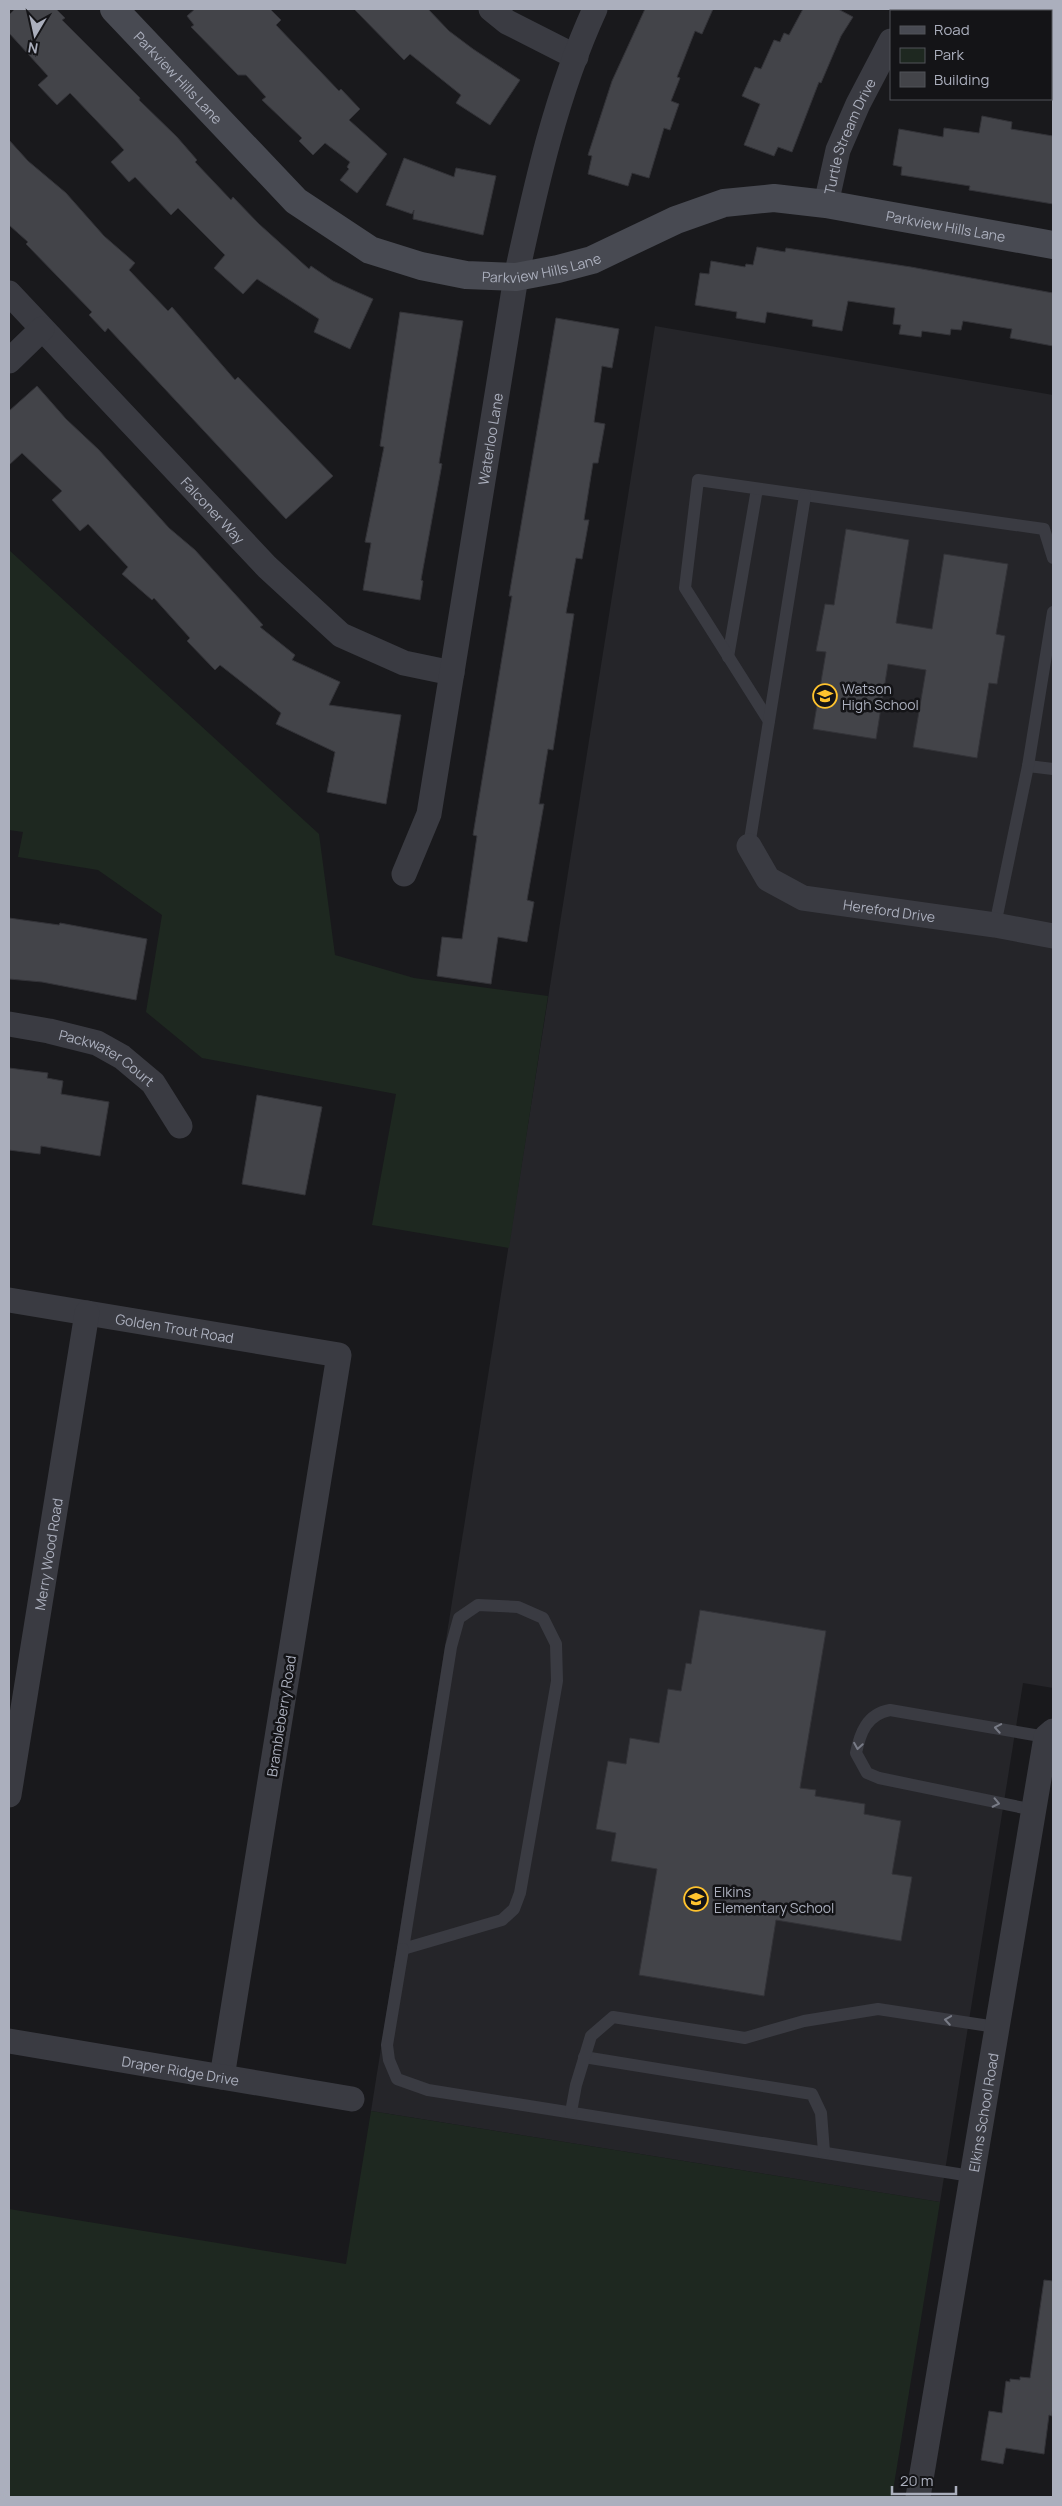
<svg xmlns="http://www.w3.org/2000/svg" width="1062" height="2506" viewBox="0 0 1062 2506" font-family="Manrope,sans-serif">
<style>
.built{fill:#252529}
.green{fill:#1e2820}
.building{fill:#434449;stroke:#333338}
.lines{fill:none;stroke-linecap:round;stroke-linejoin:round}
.lane{stroke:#3a3b42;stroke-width:12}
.street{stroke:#3a3b42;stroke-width:25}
.secondary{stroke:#484a52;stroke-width:28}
.oneway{stroke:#787b86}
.labels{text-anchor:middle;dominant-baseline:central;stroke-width:5;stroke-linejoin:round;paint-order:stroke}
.street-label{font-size:14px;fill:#abafbd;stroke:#141417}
.poi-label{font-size:14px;fill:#abafbd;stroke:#141417;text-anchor:start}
</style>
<rect width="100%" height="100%" fill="#19191c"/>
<polygon class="built" points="655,326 1053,395 1053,1688 1023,1683 940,2202 371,2111"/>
<g class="green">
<polygon points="9,550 319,834 335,955 414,978 548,996 509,1248 372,1225 396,1094 202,1058 146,1012 162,915 98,870 18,857 23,832 9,830"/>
<polygon points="371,2111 940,2202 892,2497 9,2497 9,2209 346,2264"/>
</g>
<g class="building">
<polygon points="15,9 56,9 65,18 62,20 140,98 139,100 177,137 197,160 195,162 231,200 233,197 259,224 309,269 311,266 333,281 373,299 350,349 314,332 319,319 257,279 243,294 214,268 225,255 178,208 171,215 135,177 129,182 111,162 124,150 115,140 70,93 57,105 38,85 48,76 9,33 9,15"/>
<polygon points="195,9 270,9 281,20 276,25 339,91 341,89 360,109 349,120 387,154 357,193 340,180 349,169 347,167 350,162 325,143 313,155 299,141 302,138 262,100 266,97 246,75 238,75 191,27 194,25 187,16"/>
<polygon points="354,9 428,9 449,31 473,49 520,80 490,125 456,103 461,95 410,54 404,60"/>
<polygon points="645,9 713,9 702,34 695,31 677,77 680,78 671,101 679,104 670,130 664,128 649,178 632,173 628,186 588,174 592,156 588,155 612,81"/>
<polygon points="803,9 838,9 853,17 841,36 821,83 819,82 792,152 778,147 774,156 744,145 760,104 742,96 755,67 761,69 774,40 780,42 784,33 789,35"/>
<polygon points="982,116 1012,122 1011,129 1053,136 1053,204 969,190 970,186 901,175 902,167 893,165 899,129 943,137 944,128 979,133"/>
<polygon points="9,140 28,161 66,193 104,236 135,263 129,270 168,311 172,307 235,380 238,377 333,476 286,519 108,328 105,332 89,315 92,312 26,244 28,242 9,225"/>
<polygon points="404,158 454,177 456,168 496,176 483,235 413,219 414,210 412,214 386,205"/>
<polygon points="757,247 785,252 786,248 911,267 1053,293 1053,346 1010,338 1012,329 963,321 961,330 951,329 950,335 922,331 921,337 899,334 901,325 893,324 895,308 848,301 842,331 812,326 813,320 767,312 765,323 736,318 737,312 695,305 700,273 709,274 711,261 745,267 746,264 753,265"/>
<polygon points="400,312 463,321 439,463 442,464 421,580 423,581 420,600 363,590 371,543 365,542 384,447 380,446"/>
<polygon points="556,318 619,329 612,368 602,366 594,422 605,424 598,463 593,463 584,520 589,520 582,559 576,558 566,613 574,614 553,750 548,749 539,804 544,804 527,900 534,902 527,942 498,937 491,984 437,976 442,937 462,939 477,836 473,835 512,596 509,596"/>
<polygon points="37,386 66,419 99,450 169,528 195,550 263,625 260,627 295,655 292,660 340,682 329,705 401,715 386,804 327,792 335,752 276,724 281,713 220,665 215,670 187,641 190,638 154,598 152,600 122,574 128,567 88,524 80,531 52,500 62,491 22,453 9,465 9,411"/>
<polygon points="846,529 909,540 896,623 932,629 944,554 1008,564 996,634 1005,636 997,684 989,683 977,758 913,747 926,670 888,664 876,739 813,729 826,652 816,651 825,604 834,605"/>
<polygon points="9,918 59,925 60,923 147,939 136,1000 42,982 9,979"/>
<polygon points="9,1068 48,1073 47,1078 63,1081 61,1094 109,1102 100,1156 41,1146 40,1154 9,1150"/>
<polygon points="257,1095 322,1107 305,1195 242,1184"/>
<polygon points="700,1610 826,1631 800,1788 816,1790 815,1796 865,1804 864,1814 901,1821 892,1874 912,1877 901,1941 776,1920 764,1996 639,1975 657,1869 611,1861 616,1833 596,1829 608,1761 626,1764 630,1738 659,1743 668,1689 681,1691 686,1663 691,1664"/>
<polygon points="1044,2280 1053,2281 1053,2405 1052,2416 1049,2415 1044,2454 1006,2448 1003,2464 981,2460 989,2411 1002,2413 1006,2381 1010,2382 1010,2379 1020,2380 1020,2377 1030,2378"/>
</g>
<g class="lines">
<g class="lane">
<polyline points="728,657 757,489"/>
<polyline points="769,721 685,588 698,480 1044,529 1053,558"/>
<polyline points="1028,766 1053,769"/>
<polyline points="749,846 805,496"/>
<polyline points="995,925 1028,766 1053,612"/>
<polygon points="478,1605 518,1607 543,1618 556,1644 557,1681 520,1893 514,1909 502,1920 403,1949 451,1647 459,1618"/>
<path d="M1034,1810L879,1778L867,1773L856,1753C860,1733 867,1714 890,1710L1046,1737"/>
<polyline points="403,1949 387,2045 389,2060 397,2079 428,2090 971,2176"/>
<polyline points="584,2057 812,2094 821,2113 824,2152"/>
<polyline points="571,2112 576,2085 591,2036 613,2017 745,2038 804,2021 878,2009 996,2027"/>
</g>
<g class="street">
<polyline points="491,9 507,22 576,57"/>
<polyline points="908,11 910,9"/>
<path id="s1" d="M826,204L838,150L858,104L891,41"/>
<path id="s2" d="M9,293L267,567L341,635L404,663L452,673"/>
<polyline points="9,361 42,329"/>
<path id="s3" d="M749,846L768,879L803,898L995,925L1053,936"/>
<path id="s4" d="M404,874L429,814L516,277C536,185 556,94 595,9"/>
<path id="s5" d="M9,1024L49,1031L97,1043L122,1057L153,1083L180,1126"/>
<path id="s6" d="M9,1300L339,1355L222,2077"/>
<path id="s7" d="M9,1795L87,1313"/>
<path id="s8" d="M9,2041L352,2099"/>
<path id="s9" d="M918,2497L1046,1737L1053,1731"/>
</g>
<path class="secondary" id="s10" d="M114,9L296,201L370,250L421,266L466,275L516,277L558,269L592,260L676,220L724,203L774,198L826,204L1053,245"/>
</g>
<defs><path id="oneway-chevron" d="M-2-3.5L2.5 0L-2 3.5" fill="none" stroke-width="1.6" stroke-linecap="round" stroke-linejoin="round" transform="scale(1.25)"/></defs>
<g class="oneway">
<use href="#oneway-chevron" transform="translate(998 1728) rotate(-170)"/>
<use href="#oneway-chevron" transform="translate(858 1746) rotate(99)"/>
<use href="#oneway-chevron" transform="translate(996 1803) rotate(12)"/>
<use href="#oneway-chevron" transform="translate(948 2020) rotate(-171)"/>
</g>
<defs>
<g id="school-ring" transform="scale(1.25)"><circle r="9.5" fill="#141417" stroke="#ffc32e" stroke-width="1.5"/><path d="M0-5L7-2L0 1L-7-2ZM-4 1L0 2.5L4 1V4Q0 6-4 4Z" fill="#ffc32e"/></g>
</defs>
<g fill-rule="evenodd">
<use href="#school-ring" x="825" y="696"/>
<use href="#school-ring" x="696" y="1899"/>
</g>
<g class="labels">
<g class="street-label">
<text stroke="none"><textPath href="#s10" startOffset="94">Parkview Hills Lane</textPath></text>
<text stroke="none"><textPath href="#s1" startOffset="72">Turtle Stream Drive</textPath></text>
<text stroke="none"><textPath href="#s10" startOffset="949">Parkview Hills Lane</textPath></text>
<text stroke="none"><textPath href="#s10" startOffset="529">Parkview Hills Lane</textPath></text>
<text stroke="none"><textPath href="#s4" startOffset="445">Waterloo Lane</textPath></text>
<text stroke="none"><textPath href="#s2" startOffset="298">Falconer Way</textPath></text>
<text stroke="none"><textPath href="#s3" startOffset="165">Hereford Drive</textPath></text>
<text stroke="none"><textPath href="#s5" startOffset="105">Packwater Court</textPath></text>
<text stroke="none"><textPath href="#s6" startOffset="168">Golden Trout Road</textPath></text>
<text stroke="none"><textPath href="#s7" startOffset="244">Merry Wood Road</textPath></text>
<text transform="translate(281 1716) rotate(-81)">Brambleberry Road</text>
<text stroke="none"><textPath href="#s8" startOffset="174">Draper Ridge Drive</textPath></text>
<text stroke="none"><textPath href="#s9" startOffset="390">Elkins School Road</textPath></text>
</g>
<g class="poi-label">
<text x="842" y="688">Watson<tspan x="842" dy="16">High School</tspan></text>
<text x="714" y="1891">Elkins<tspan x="714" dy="16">Elementary School</tspan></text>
</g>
</g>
<rect width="1062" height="2506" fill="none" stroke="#abafbd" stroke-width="20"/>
<rect x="890" y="10" width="162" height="90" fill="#141417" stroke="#505259"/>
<rect x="900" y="26" width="25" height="8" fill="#484a52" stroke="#505259"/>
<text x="934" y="35" font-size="15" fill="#abafbd">Road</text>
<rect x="900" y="48" width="25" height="15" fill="#1e2820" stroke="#505259"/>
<text x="934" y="60" font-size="15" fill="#abafbd">Park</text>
<rect x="900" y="72" width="25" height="15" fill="#434449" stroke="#505259"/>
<text x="934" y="85" font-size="15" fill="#abafbd">Building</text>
<g transform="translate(35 35) rotate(189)" stroke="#141417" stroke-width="4" paint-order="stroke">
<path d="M0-4L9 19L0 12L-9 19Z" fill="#abafbd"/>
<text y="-8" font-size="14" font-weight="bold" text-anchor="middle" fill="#abafbd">N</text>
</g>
<path d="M892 2486v8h64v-8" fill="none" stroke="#abafbd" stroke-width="2.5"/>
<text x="900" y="2486" font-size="15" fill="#abafbd" stroke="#141417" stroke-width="4" paint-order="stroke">20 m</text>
</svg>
